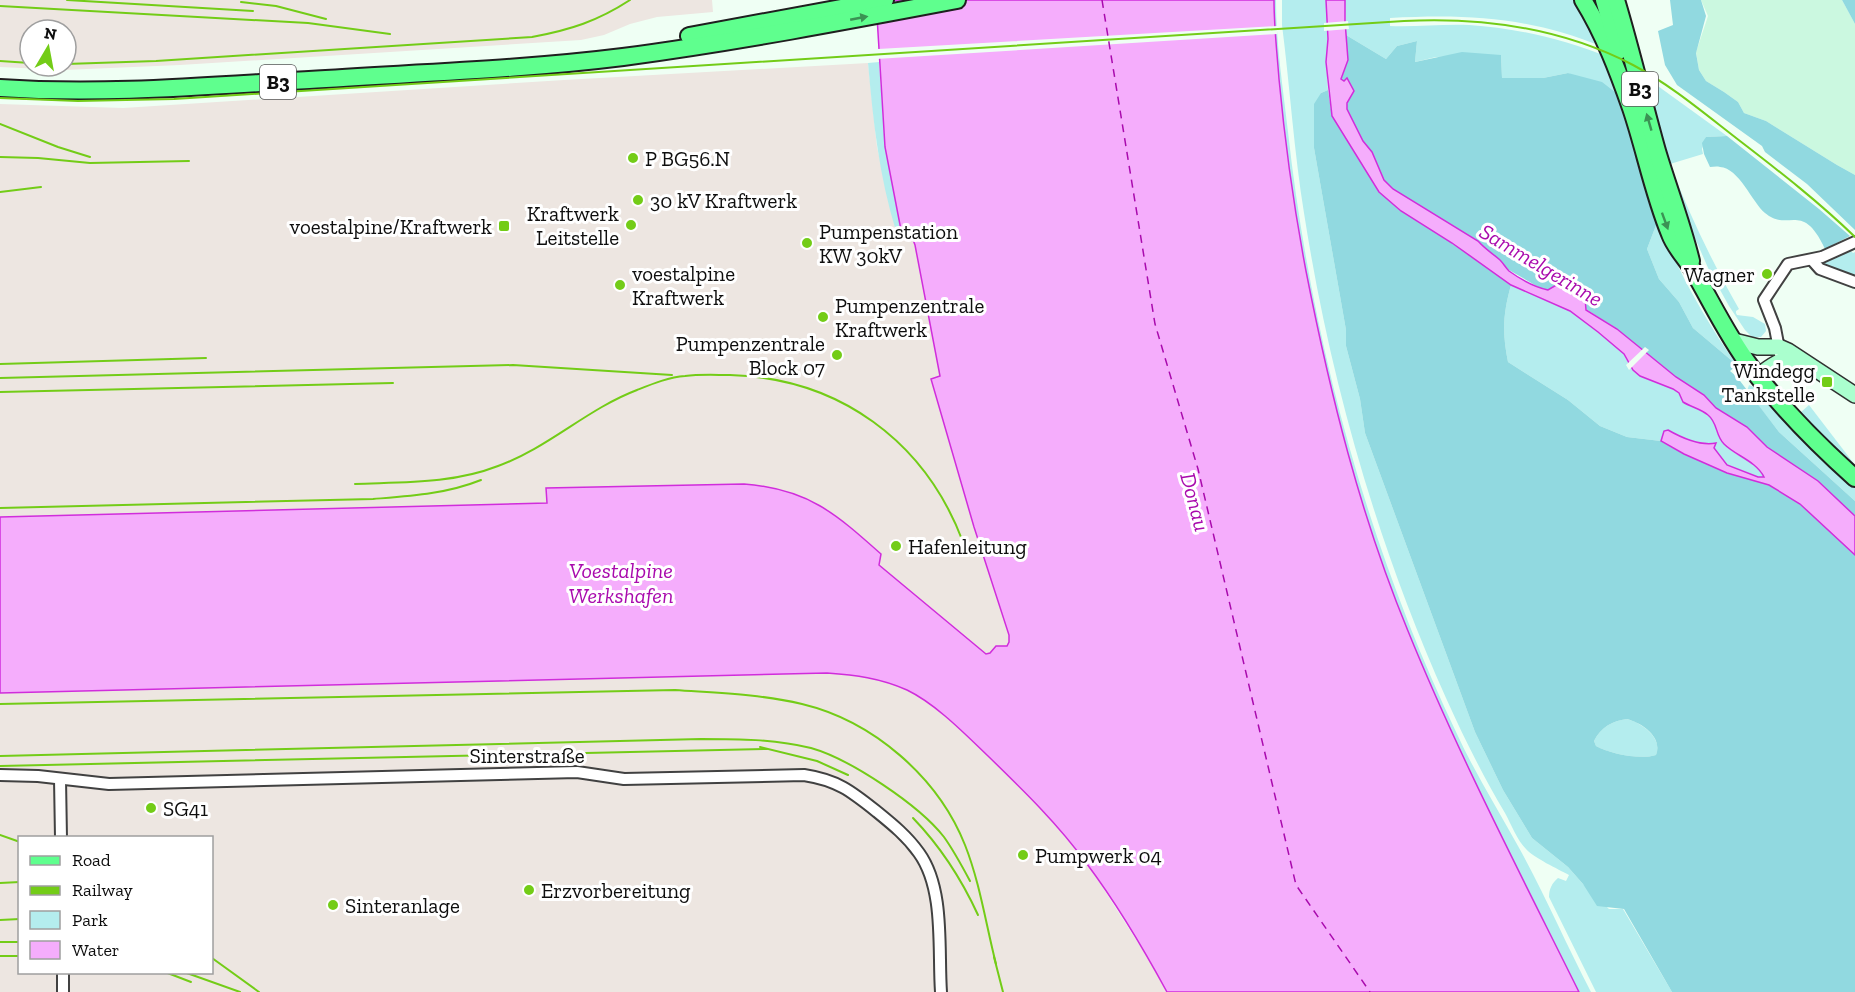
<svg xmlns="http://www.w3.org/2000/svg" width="1855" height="992" viewBox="0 0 1855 992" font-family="'Zilla Slab',serif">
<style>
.industrial{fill:#ede6e1;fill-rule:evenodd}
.farmland{fill:#cbf8e0}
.green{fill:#b4edee}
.forest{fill:#91d9e0;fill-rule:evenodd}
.water{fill:#f5adfc;stroke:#d02ddb;stroke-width:1.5}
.pier{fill:#effff4}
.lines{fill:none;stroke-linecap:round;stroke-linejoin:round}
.ferry{stroke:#a90aad;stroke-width:1.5;stroke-dasharray:8 6;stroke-linecap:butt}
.street-casing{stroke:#414141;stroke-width:14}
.secondary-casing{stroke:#303030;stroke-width:18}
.primary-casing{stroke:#1f1f1f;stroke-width:20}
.street{stroke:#fff;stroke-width:10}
.secondary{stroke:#aaffce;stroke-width:15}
.primary{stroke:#5fff8e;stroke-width:16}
.rail{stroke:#73cc17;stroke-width:2}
.oneway{fill:#3b9354}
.poi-dot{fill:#73cc17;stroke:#fff;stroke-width:2}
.labels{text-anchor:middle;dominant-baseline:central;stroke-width:6;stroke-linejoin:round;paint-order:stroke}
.shield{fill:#fff;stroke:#565656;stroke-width:1.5}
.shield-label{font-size:20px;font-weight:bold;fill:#0e0e0e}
.poi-label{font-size:21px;fill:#0e0e0e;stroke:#fff;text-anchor:start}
.street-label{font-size:21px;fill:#0e0e0e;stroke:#fff}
.water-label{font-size:22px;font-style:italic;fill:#a90aad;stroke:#fff}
</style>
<rect width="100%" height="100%" fill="#effff4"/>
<g class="industrial">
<path d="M0,0H712L713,12L657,17L630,24L604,35L581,40L180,65L64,70L0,67ZM30,30H66V66H30Z"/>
<path d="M868,63L877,147L896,230H901L910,232L915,245L940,377L931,379L1010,639L1007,646H996L988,756L1014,780L1042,810L1087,863L1149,960L1167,992H0V104L123,108L564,80ZM20,838H212V972H20Z"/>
</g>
<polygon class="farmland" points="1701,0 1842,0 1855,24 1855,175 1837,165 1766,121 1744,113 1738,102 1724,92 1706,81 1699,70 1696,52 1708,16"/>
<g class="green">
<path d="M1274,0H1276C1276,44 1283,88 1288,132C1311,339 1367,546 1457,734C1475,773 1497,808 1518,846C1544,893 1566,944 1591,992H1579C1520,873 1458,754 1408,631C1360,515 1330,393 1306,271C1294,208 1285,143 1279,79C1277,52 1274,27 1274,0Z"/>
<path d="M1282,0H1326L1328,39L1326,62L1328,90L1321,93L1314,148L1346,330V346L1360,399L1365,433L1475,732L1503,790L1532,838L1568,867L1583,884L1609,909H1623L1672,992H1596L1549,897C1549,889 1552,883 1558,878L1566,881L1569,875C1558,869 1534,858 1526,849C1517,840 1511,824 1505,813C1483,776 1464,738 1446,698C1377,544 1330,380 1304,213C1294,151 1290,88 1282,25Z"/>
<path d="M1345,0H1579L1603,47C1530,17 1469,14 1390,18V26C1416,27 1442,24 1469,25C1516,28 1564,39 1608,57L1620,96L1568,73L1543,78H1502L1501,55L1436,57L1415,62L1417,41L1397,46L1386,59L1346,35Z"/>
<path d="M879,62L885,147L901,230L896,231C879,176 873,120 868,63Z"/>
<path d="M1644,76L1727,136L1706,137L1702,149L1703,154L1670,164C1689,214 1712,262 1739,309L1736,311V313L1737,315L1753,317L1765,324L1766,331L1761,337H1752L1745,330L1729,306L1709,270L1691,229Z"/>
<path d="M1658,220C1678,272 1705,320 1737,365L1693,328L1679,302L1659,279L1647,249Z"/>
<polygon points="1851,251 1853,253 1855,252 1855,279 1823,265 1826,262"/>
<path d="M1511,285L1570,310L1598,332L1624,354L1626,359L1640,376L1673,389L1679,393L1683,402C1691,407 1701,409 1708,415C1717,422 1715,432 1721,440C1732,456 1755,460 1764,477L1758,478L1727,465L1713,448L1715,445L1713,443C1706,445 1674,436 1663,435L1661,441L1627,437L1600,426L1568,400L1508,362C1502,332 1503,314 1511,285Z"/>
<polygon points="1749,385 1756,388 1797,434 1855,487 1855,501 1779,432 1747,391"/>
<polygon points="1809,405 1855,465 1855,469 1827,443 1800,413"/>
<path d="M1627,719C1642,723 1663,738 1656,755C1640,760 1611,754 1596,746L1594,741C1601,727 1612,721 1627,719Z"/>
</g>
<g class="forest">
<polygon points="1670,0 1701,0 1706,16 1696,53 1699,70 1706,81 1724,92 1738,102 1744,113 1766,121 1837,165 1855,175 1855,230 1807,184 1765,152 1762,146 1677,85 1665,65 1658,31 1673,25"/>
<polygon points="1842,0 1855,0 1855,24"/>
<polygon points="1346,35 1386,59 1397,46 1417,41 1415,62 1462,52 1501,55 1502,78 1543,78 1568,73 1602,82 1620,96 1658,220 1647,249 1659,279 1679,302 1693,328 1737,365 1730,371 1737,377 1779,432 1855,501 1855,516 1818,481 1767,447 1747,427 1716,408 1704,395 1676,377 1617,329 1586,309 1578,296 1558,284 1548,290 1540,288 1509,270 1499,259 1485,249 1478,241 1393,189 1384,180 1372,152 1363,141 1347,109 1347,104 1354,91 1347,79 1344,81 1341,80 1348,60"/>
<path d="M1328,90L1332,116L1379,192L1401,211L1452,243L1511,285C1503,314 1502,332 1508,362L1568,400L1600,426L1627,437L1661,441L1684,454L1727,473L1769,485L1800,504L1855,555V992H1672L1624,909L1597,906L1583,884L1568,867L1532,838L1503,790L1475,732L1365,433L1360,399L1346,346V330L1314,148V104L1321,93ZM1627,719C1642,723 1663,737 1656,755C1640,760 1611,754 1596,746L1594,741C1601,727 1612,721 1627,719Z"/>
<path d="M1727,136L1819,209L1850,236L1825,249C1802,200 1789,233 1765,213C1752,202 1739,168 1720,167C1716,166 1713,167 1710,167L1704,154L1702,143L1706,137Z"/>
</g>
<g class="water">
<path d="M876,0H1274C1274,27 1277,52 1279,79C1285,143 1294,208 1306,271C1330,393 1360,515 1408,631C1458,754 1520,873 1579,992H1167C1143,948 1117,904 1087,864C1058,824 1023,790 988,756C965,734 936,704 907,690C880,678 855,675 827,673L0,693V517L547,503L546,488L744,484C808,489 835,513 881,554L879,565L986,654L990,653L996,646H1007L1009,642V635L974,527L931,379L940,376L915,245L910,232L901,230L885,147Z"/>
<path d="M1326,0H1345V21L1348,60L1341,79L1344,81L1347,78L1354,91L1347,103V109L1363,141L1372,152L1384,180L1393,189L1478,241C1485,249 1492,253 1500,260C1503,263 1506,268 1509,271C1520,279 1535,287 1548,290L1558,284L1572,294L1585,297L1586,310L1617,329L1676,377L1704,395L1716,408L1747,427L1767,447L1818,481L1855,516V555L1800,504L1769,485L1727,473L1684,454L1661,441L1664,431L1668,430C1682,438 1701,446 1716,443L1714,448L1727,465L1758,477H1764C1756,461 1736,456 1724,444C1715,435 1718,423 1708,415C1701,409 1691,407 1683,402L1679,393L1673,389L1640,376L1633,370L1624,354L1598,332L1570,311L1511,285L1452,243L1401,211L1379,192L1332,116L1326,62L1328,39Z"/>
</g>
<g class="pier">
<polygon points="1348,21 1349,29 1324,31 1324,23"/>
<polygon points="1277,26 1277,34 876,59 875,51 878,51 878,49"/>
<polygon points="1645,347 1649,350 1629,370 1626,365"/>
</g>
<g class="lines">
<polyline class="ferry" points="1102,0 1155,324 1198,469 1296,885 1370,992"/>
<g class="street-casing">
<g id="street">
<polyline points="1812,260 1820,269 1855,282"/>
<polyline points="1780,354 1775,328 1764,300 1788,264 1822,257 1855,242"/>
<path d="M0,775L38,776L109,784L577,772L624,779L804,775C837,780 851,791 876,811C892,824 907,836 919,853C945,889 938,949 941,992"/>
<polyline points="60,779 61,838"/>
<polyline points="63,972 63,992"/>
</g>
</g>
<g class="secondary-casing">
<g id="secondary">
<polyline points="1734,341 1758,347 1779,347 1788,351 1855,395"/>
<path d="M1758,376C1772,366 1782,356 1800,361"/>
</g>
</g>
<g class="primary-casing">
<g id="primary">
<path d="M1583,0C1604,34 1618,71 1631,108C1645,149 1653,193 1670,234C1675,248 1687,259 1694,272C1712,303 1728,337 1750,366C1780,407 1817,444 1855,478"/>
<polyline points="1604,0 1619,51"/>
<path d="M1616,0C1631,50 1643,101 1657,151C1668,188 1682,224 1691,261"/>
<polyline points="689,36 885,0"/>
<path d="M0,88C103,95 206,86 309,80C414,73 519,70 623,57C735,42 846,21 957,0"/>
</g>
</g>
<use href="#street" class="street"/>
<use href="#secondary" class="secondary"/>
<use href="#primary" class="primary"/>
<g class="rail">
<polyline points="67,0 253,11"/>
<polyline points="241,2 276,6 326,19"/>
<polyline points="0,6 308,23 390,34"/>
<polyline points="0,61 30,63"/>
<path d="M66,64L156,61L532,37C570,30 598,21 630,0"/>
<path d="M0,98L78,101L174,99L1404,21C1483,17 1562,28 1633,65C1671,85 1705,114 1740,141C1779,171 1819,202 1855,237"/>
<polyline points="0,124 58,147 90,157"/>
<polyline points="0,157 38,158 90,163 189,161"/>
<polyline points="0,192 41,187"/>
<polyline points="0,364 206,358"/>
<polyline points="0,378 513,365 672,375"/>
<polyline points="0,392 393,383"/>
<path d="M355,484C403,482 452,484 498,466C548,448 587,409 637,390C652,384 669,377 685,376C700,374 716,375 730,375C839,378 925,441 963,542"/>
<path d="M0,508L373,499C410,496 446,494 481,480"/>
<path d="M0,704L675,690C717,693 760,694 802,704C873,721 938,777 965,845C980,883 986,925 996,964"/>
<polyline points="760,747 817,761 848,775"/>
<path d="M0,756L701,739C738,739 774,739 811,748C850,759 919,805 944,837C954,851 962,866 970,881"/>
<polyline points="0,766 767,749"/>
<path d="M913,818C941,847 961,878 978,915"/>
<polyline points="0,835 20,842"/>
<polyline points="0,883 20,882"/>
<polyline points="0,920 20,919"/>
<polyline points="0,942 20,942"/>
<polyline points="0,956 20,956"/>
<polyline points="994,957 1003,992"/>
<polyline points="212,958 259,992"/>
<polyline points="165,972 191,982"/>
<polyline points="184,972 240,992"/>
</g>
</g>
<defs><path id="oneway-solid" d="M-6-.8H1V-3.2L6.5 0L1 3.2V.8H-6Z" transform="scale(1.5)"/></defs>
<g class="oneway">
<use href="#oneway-solid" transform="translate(859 18) rotate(-11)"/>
<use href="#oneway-solid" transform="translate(1649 122) rotate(-106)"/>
<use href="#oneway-solid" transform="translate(1665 221) rotate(70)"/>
</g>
<g class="poi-dot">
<circle cx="633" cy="158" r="6"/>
<circle cx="638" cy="200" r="6"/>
<circle cx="631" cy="225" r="6"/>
<rect x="498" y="220" width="12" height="12" rx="3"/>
<circle cx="807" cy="243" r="6"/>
<circle cx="1767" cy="274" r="6"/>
<circle cx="620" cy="285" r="6"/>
<circle cx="823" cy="317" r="6"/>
<circle cx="837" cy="355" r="6"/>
<rect x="1821" y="376" width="12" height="12" rx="3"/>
<circle cx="896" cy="546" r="6"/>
<circle cx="151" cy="808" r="6"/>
<circle cx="1023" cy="855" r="6"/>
<circle cx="529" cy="890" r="6"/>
<circle cx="333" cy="905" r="6"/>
</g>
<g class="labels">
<g class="shield">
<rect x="260" y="65" width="36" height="34" rx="4.5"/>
<rect x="1622" y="72" width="36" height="34" rx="4.5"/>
</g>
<g class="shield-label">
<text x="278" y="82">B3</text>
<text x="1640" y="89">B3</text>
</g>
<g class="poi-label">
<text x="645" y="158">P BG56.N</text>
<text x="650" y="200">30 kV Kraftwerk</text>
<text x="619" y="213" text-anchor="end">Kraftwerk<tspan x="619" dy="24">Leitstelle</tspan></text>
<text x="492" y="226" text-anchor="end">voestalpine/Kraftwerk</text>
<text x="819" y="231">Pumpenstation<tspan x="819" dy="24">KW 30kV</tspan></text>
<text x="632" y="273">voestalpine<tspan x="632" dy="24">Kraftwerk</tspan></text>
<text x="1755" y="274" text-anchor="end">Wagner</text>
<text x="835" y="305">Pumpenzentrale<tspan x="835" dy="24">Kraftwerk</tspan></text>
<text x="825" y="343" text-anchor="end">Pumpenzentrale<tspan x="825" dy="24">Block 07</tspan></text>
<text x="1815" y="370" text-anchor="end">Windegg<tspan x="1815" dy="24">Tankstelle</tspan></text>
<text x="908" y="546">Hafenleitung</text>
<text x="163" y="808">SG41</text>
<text x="1035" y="855">Pumpwerk 04</text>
<text x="541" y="890">Erzvorbereitung</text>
<text x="345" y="905">Sinteranlage</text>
</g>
<g class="street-label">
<text x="527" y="755">Sinterstraße</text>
</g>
<g class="water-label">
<text transform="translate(1541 265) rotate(31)">Sammelgerinne</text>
<text transform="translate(1195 502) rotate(75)">Donau</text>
<text x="621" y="570">Voestalpine<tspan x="621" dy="25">Werkshafen</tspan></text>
</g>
</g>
<rect x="18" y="836" width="195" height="138" fill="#ffffff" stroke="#9f9f9f" stroke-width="1.5"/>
<rect x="30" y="856" width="30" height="9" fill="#5fff8e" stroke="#9f9f9f" stroke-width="1.5"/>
<text x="72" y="866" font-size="18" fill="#0e0e0e">Road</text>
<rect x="30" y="886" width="30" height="9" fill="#73cc17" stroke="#9f9f9f" stroke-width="1.5"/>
<text x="72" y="896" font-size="18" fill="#0e0e0e">Railway</text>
<rect x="30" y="911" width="30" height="18" fill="#b4edee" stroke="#9f9f9f" stroke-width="1.5"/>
<text x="72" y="926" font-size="18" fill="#0e0e0e">Park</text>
<rect x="30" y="941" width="30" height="18" fill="#f5adfc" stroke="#9f9f9f" stroke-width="1.5"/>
<text x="72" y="956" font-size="18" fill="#0e0e0e">Water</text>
<g transform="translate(48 48) rotate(10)"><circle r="28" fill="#ffffff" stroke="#9f9f9f" stroke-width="1.5"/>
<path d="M0-4.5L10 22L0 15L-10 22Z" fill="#73cc17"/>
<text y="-9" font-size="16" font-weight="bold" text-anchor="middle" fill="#0e0e0e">N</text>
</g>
</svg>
